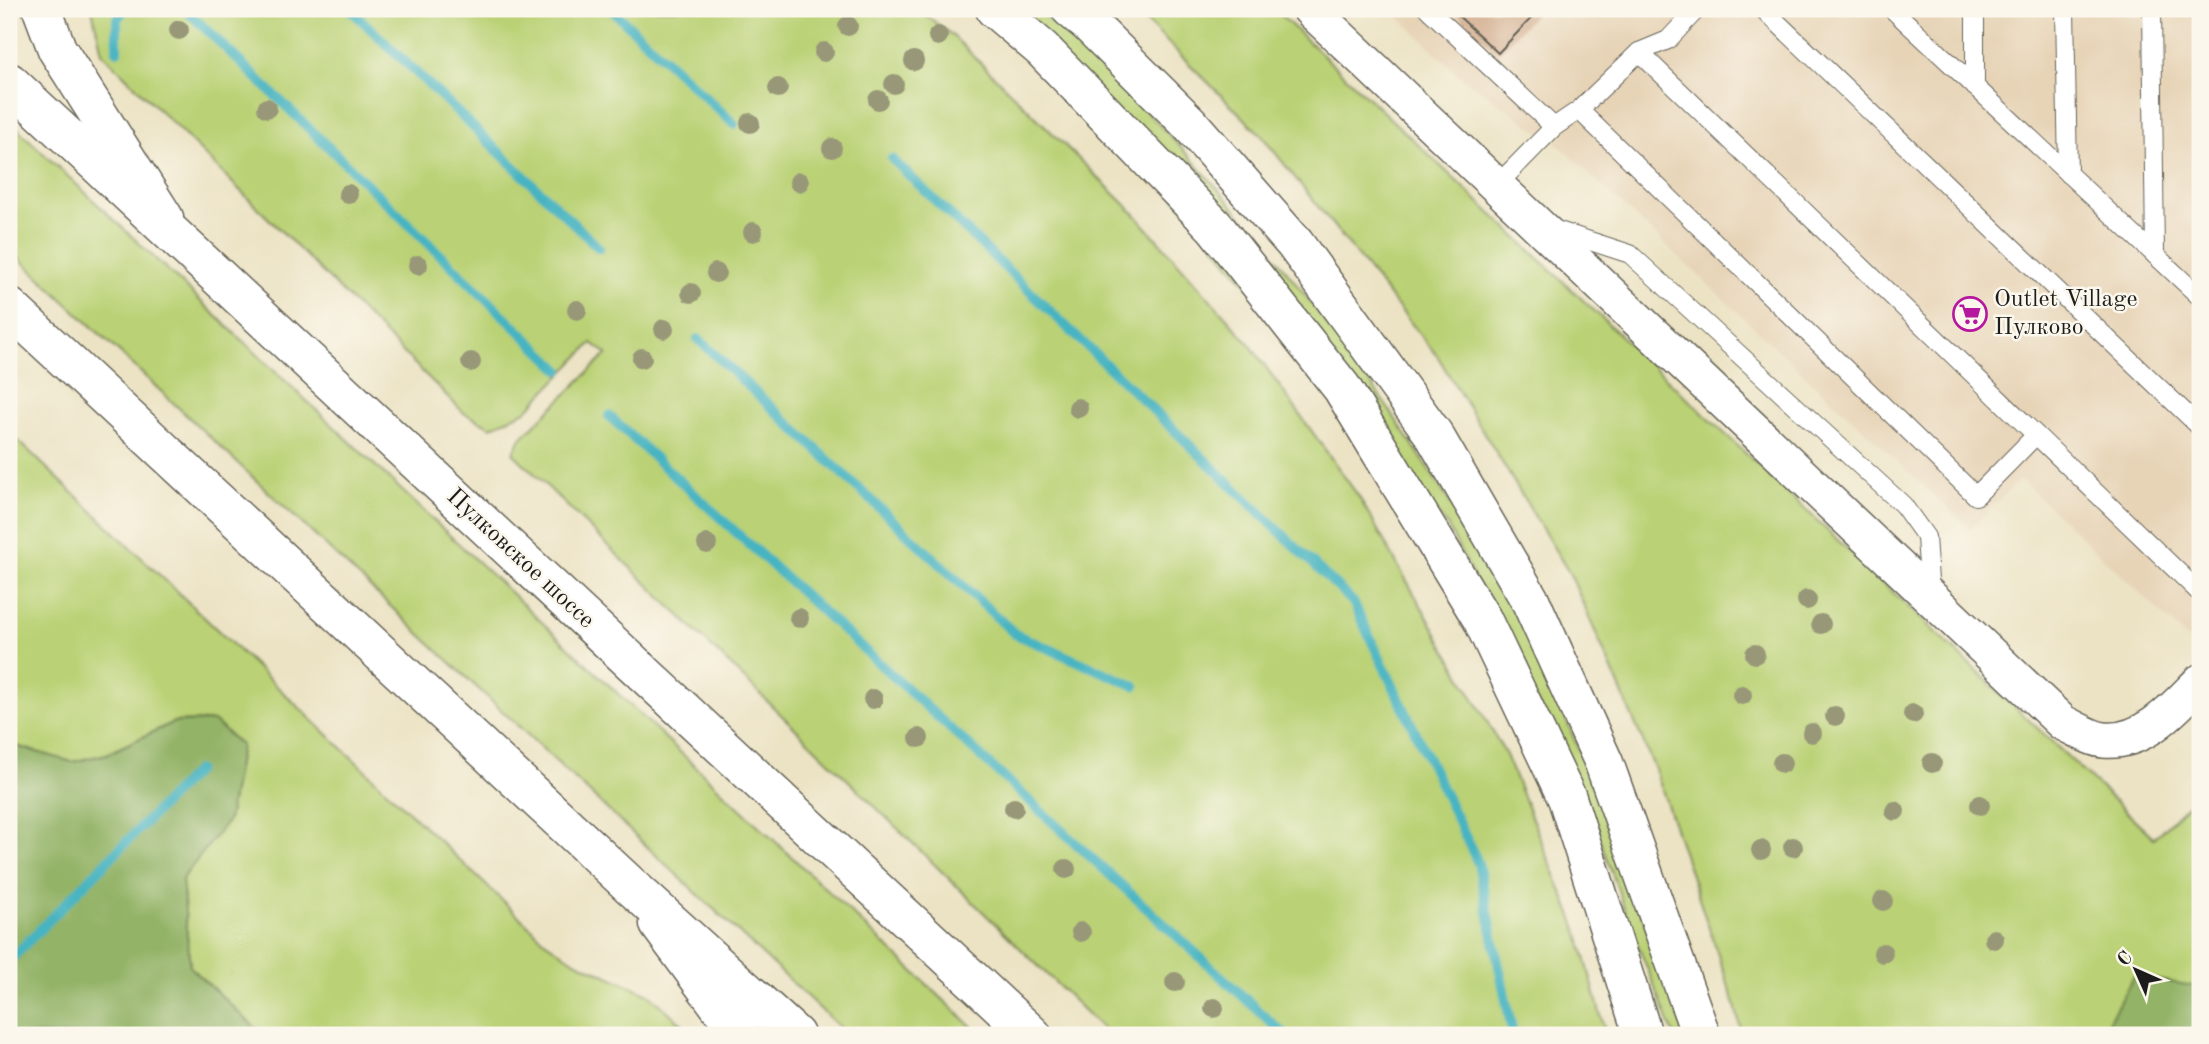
<svg xmlns="http://www.w3.org/2000/svg" width="2209" height="1044" viewBox="0 0 2209 1044" font-family="'Old Standard TT',serif">
<style>
.built{fill:#e7d4b7}
.green{fill:#bad175;stroke:#6b7648;stroke-width:2}
.forest{fill:#93b366;stroke:#586841;stroke-width:2}
.lines{fill:none;stroke-linecap:round;stroke-linejoin:round}
.stream{stroke:#46b4c1;stroke-width:10}
.building{fill:#ca9e7c}
.lane-casing{stroke:#656257;stroke-width:20}
.street-casing{stroke:#656257;stroke-width:38}
.secondary-casing{stroke:#656257;stroke-width:41}
.highway-casing{stroke:#656257;stroke-width:41}
.lane{stroke:#fff;stroke-width:18}
.street{stroke:#fff;stroke-width:35}
.secondary{stroke:#fff;stroke-width:38}
.highway{stroke:#fff;stroke-width:38}
.tree{fill:#989879}
.labels{text-anchor:middle;dominant-baseline:central;stroke-width:5;stroke-linejoin:round;paint-order:stroke}
.poi-label{font-size:24px;fill:#1c1c1c;stroke:#fbf7ec;text-anchor:start}
.street-label{font-size:24px;fill:#1c1c1c;stroke:#fbf7ec}
</style>
<rect width="100%" height="100%" fill="#fbf7ec"/>
<filter id="ink" filterUnits="userSpaceOnUse"><feTurbulence type="fractalNoise" baseFrequency=".0143" numOctaves="2"/><feDisplacementMap in="SourceGraphic" scale="14" xChannelSelector="R" yChannelSelector="G"/><feConvolveMatrix kernelMatrix="1 2 1 2 8 2 1 2 1" color-interpolation-filters="sRGB"/></filter>
<filter id="wash" filterUnits="userSpaceOnUse"><feTurbulence type="fractalNoise" baseFrequency=".00686" numOctaves="4" result="noise"/><feDisplacementMap in="SourceGraphic" scale="28" xChannelSelector="R" yChannelSelector="G"/><feGaussianBlur stdDeviation="1.57" result="paint"/><feColorMatrix in="noise" values="0 0 0 0 0 0 0 0 0 0 0 0 0 0 0 0 0 1.4 0 .05"/><feComposite in="paint" operator="in"/></filter>
<g filter="url(#wash)">
<rect width="100%" height="100%" fill="#ece3c4"/>
<polygon class="built" points="1390,9 2200,9 2200,650 2020,479 1970,529 1563,149 1460,76"/>
<g class="green">
<polygon points="92,9 918,9 953,36 1133,212 1248,342 1359,497 1506,755 1578,931 1606,1035 1109,1035 513,453 521,438 607,354 592,343 526,411 491,427 464,413 102,53"/>
<path d="M1018,9H1037C1091,59 1147,109 1196,164C1284,262 1364,368 1435,479C1466,527 1498,576 1523,628C1589,758 1636,898 1685,1035H1674L1635,938L1586,800L1447,525Z"/>
<polygon points="1134,9 1274,9 2154,838 2200,793 2200,1035 1742,1035 1735,1005 1655,769 1571,576 1438,357 1261,135"/>
<polygon points="9,121 981,1035 982,1035 848,1035 9,249"/>
<polygon points="9,432 546,942 577,962 649,994 694,1035 263,1035 190,967 182,879 228,820 241,745 214,721 174,722 107,754 72,762 9,744"/>
</g>
<g class="forest">
<polygon points="214,721 241,746 228,820 182,879 190,967 263,1035 9,1035 9,744 72,762 107,754 174,722"/>
<polygon points="2134,976 2200,987 2200,1035 2109,1035 2108,1022"/>
</g>
<g class="lines">
<g class="stream">
<polyline points="185,9 560,370"/>
<polyline points="350,9 599,248"/>
<polyline points="611,9 734,124"/>
<polyline points="117,51 117,19 125,9"/>
<polyline points="892,159 1353,602 1478,863 1513,1035"/>
<polyline points="698,339 1015,634 1135,686"/>
<polyline points="609,416 1285,1035"/>
<polyline points="9,961 197,770"/>
</g>
</g>
<g id="blocks">
<polygon class="building" points="1451,9 1540,9 1498,53"/>
</g>
</g>
<g filter="url(#ink)">
<use href="#blocks" fill-opacity="0" stroke="#656257" stroke-width="2"/>
<g class="lines">
<g class="lane-casing">
<g id="lane">
<polyline points="1428,9 1554,127"/>
<polyline points="1763,9 2200,427"/>
<polyline points="1892,9 2200,297"/>
<polyline points="1975,9 1975,87"/>
<polyline points="2065,9 2068,174"/>
<polyline points="2152,9 2155,255"/>
<polyline points="1639,52 2200,593"/>
<polyline points="1579,110 1976,496 2036,435"/>
<polyline points="1496,186 1554,127 1579,110 1639,52 1668,40 1697,9"/>
<polyline points="1553,229 1630,254 1903,505 1926,537 1930,595"/>
</g>
</g>
<g class="street-casing">
<path id="street" d="M1310,9L2063,723C2075,728 2091,739 2104,740C2144,744 2175,707 2200,682"/>
</g>
<g class="secondary-casing">
<g id="secondary">
<polyline points="42,9 57,49 164,218"/>
<polyline points="995,9 1042,49 1215,227 1342,388 1482,619 1567,798 1643,1035"/>
<polyline points="1071,9 1088,23 1189,123 1295,244 1434,435 1531,602 1604,763 1701,1035"/>
<polyline points="659,924 741,1035"/>
</g>
</g>
<g class="highway-casing">
<g id="highway">
<polyline points="9,82 1032,1035"/>
<polyline points="9,307 633,888 795,1035"/>
</g>
</g>
<use href="#lane" class="lane"/>
<use href="#street" class="street"/>
<use href="#secondary" class="secondary"/>
<use href="#highway" class="highway"/>
</g>
<g class="tree">
<circle cx="848" cy="26" r="10"/>
<circle cx="179" cy="30" r="10"/>
<circle cx="938" cy="36" r="10"/>
<circle cx="824" cy="52" r="10"/>
<circle cx="914" cy="61" r="10"/>
<circle cx="894" cy="84" r="10"/>
<circle cx="778" cy="88" r="10"/>
<circle cx="878" cy="100" r="10"/>
<circle cx="267" cy="108" r="10"/>
<circle cx="750" cy="123" r="10"/>
<circle cx="832" cy="148" r="10"/>
<circle cx="799" cy="182" r="10"/>
<circle cx="348" cy="194" r="10"/>
<circle cx="753" cy="232" r="10"/>
<circle cx="418" cy="265" r="10"/>
<circle cx="716" cy="273" r="10"/>
<circle cx="691" cy="293" r="10"/>
<circle cx="577" cy="310" r="10"/>
<circle cx="664" cy="329" r="10"/>
<circle cx="642" cy="358" r="10"/>
<circle cx="471" cy="362" r="10"/>
<circle cx="1078" cy="408" r="10"/>
<circle cx="707" cy="544" r="10"/>
<circle cx="1807" cy="600" r="10"/>
<circle cx="799" cy="618" r="10"/>
<circle cx="1821" cy="624" r="10"/>
<circle cx="1755" cy="654" r="10"/>
<circle cx="1742" cy="695" r="10"/>
<circle cx="873" cy="699" r="10"/>
<circle cx="1913" cy="714" r="10"/>
<circle cx="1835" cy="716" r="10"/>
<circle cx="1812" cy="733" r="10"/>
<circle cx="919" cy="738" r="10"/>
<circle cx="1782" cy="763" r="10"/>
<circle cx="1932" cy="763" r="10"/>
<circle cx="1980" cy="805" r="10"/>
<circle cx="1014" cy="808" r="10"/>
<circle cx="1895" cy="811" r="10"/>
<circle cx="1793" cy="847" r="10"/>
<circle cx="1761" cy="850" r="10"/>
<circle cx="1066" cy="869" r="10"/>
<circle cx="1883" cy="901" r="10"/>
<circle cx="1081" cy="932" r="10"/>
<circle cx="1994" cy="939" r="10"/>
<circle cx="1883" cy="953" r="10"/>
<circle cx="1175" cy="982" r="10"/>
<circle cx="1214" cy="1008" r="10"/>
</g>
</g>
<defs>
<g id="supermarket-ring" transform="scale(1.75)"><circle r="9.5" fill="#fbf7ec" stroke="#b5179e" stroke-width="1.5"/><path d="M-6-5.5h2.5l.6 2H6L4.5 2H-2.5L-4.4-4H-6ZM-1.5 3.2a1.3 1.3 0 1 0 .1 0ZM3 3.2a1.3 1.3 0 1 0 .1 0Z" fill="#b5179e"/></g>
</defs>
<g fill-rule="evenodd">
<use href="#supermarket-ring" x="1970" y="314"/>
</g>
<g class="labels">
<g class="poi-label">
<text x="1994" y="300">Outlet Village<tspan x="1994" dy="28">Пулково</tspan></text>
</g>
<g class="street-label">
<text transform="translate(520 559) rotate(43)">Пулковское шоссе</text>
</g>
</g>
<rect width="2209" height="1044" fill="none" stroke="#fbf7ec" stroke-width="35"/>
<g transform="translate(2136 970) rotate(315)" stroke="#fbf7ec" stroke-width="5" paint-order="stroke">
<path d="M0-5L12 26L0 18L-12 26Z" fill="#1c1c1c"/>
<text y="-10" font-size="19" font-weight="bold" text-anchor="middle" fill="#1c1c1c">С</text>
</g>
</svg>
